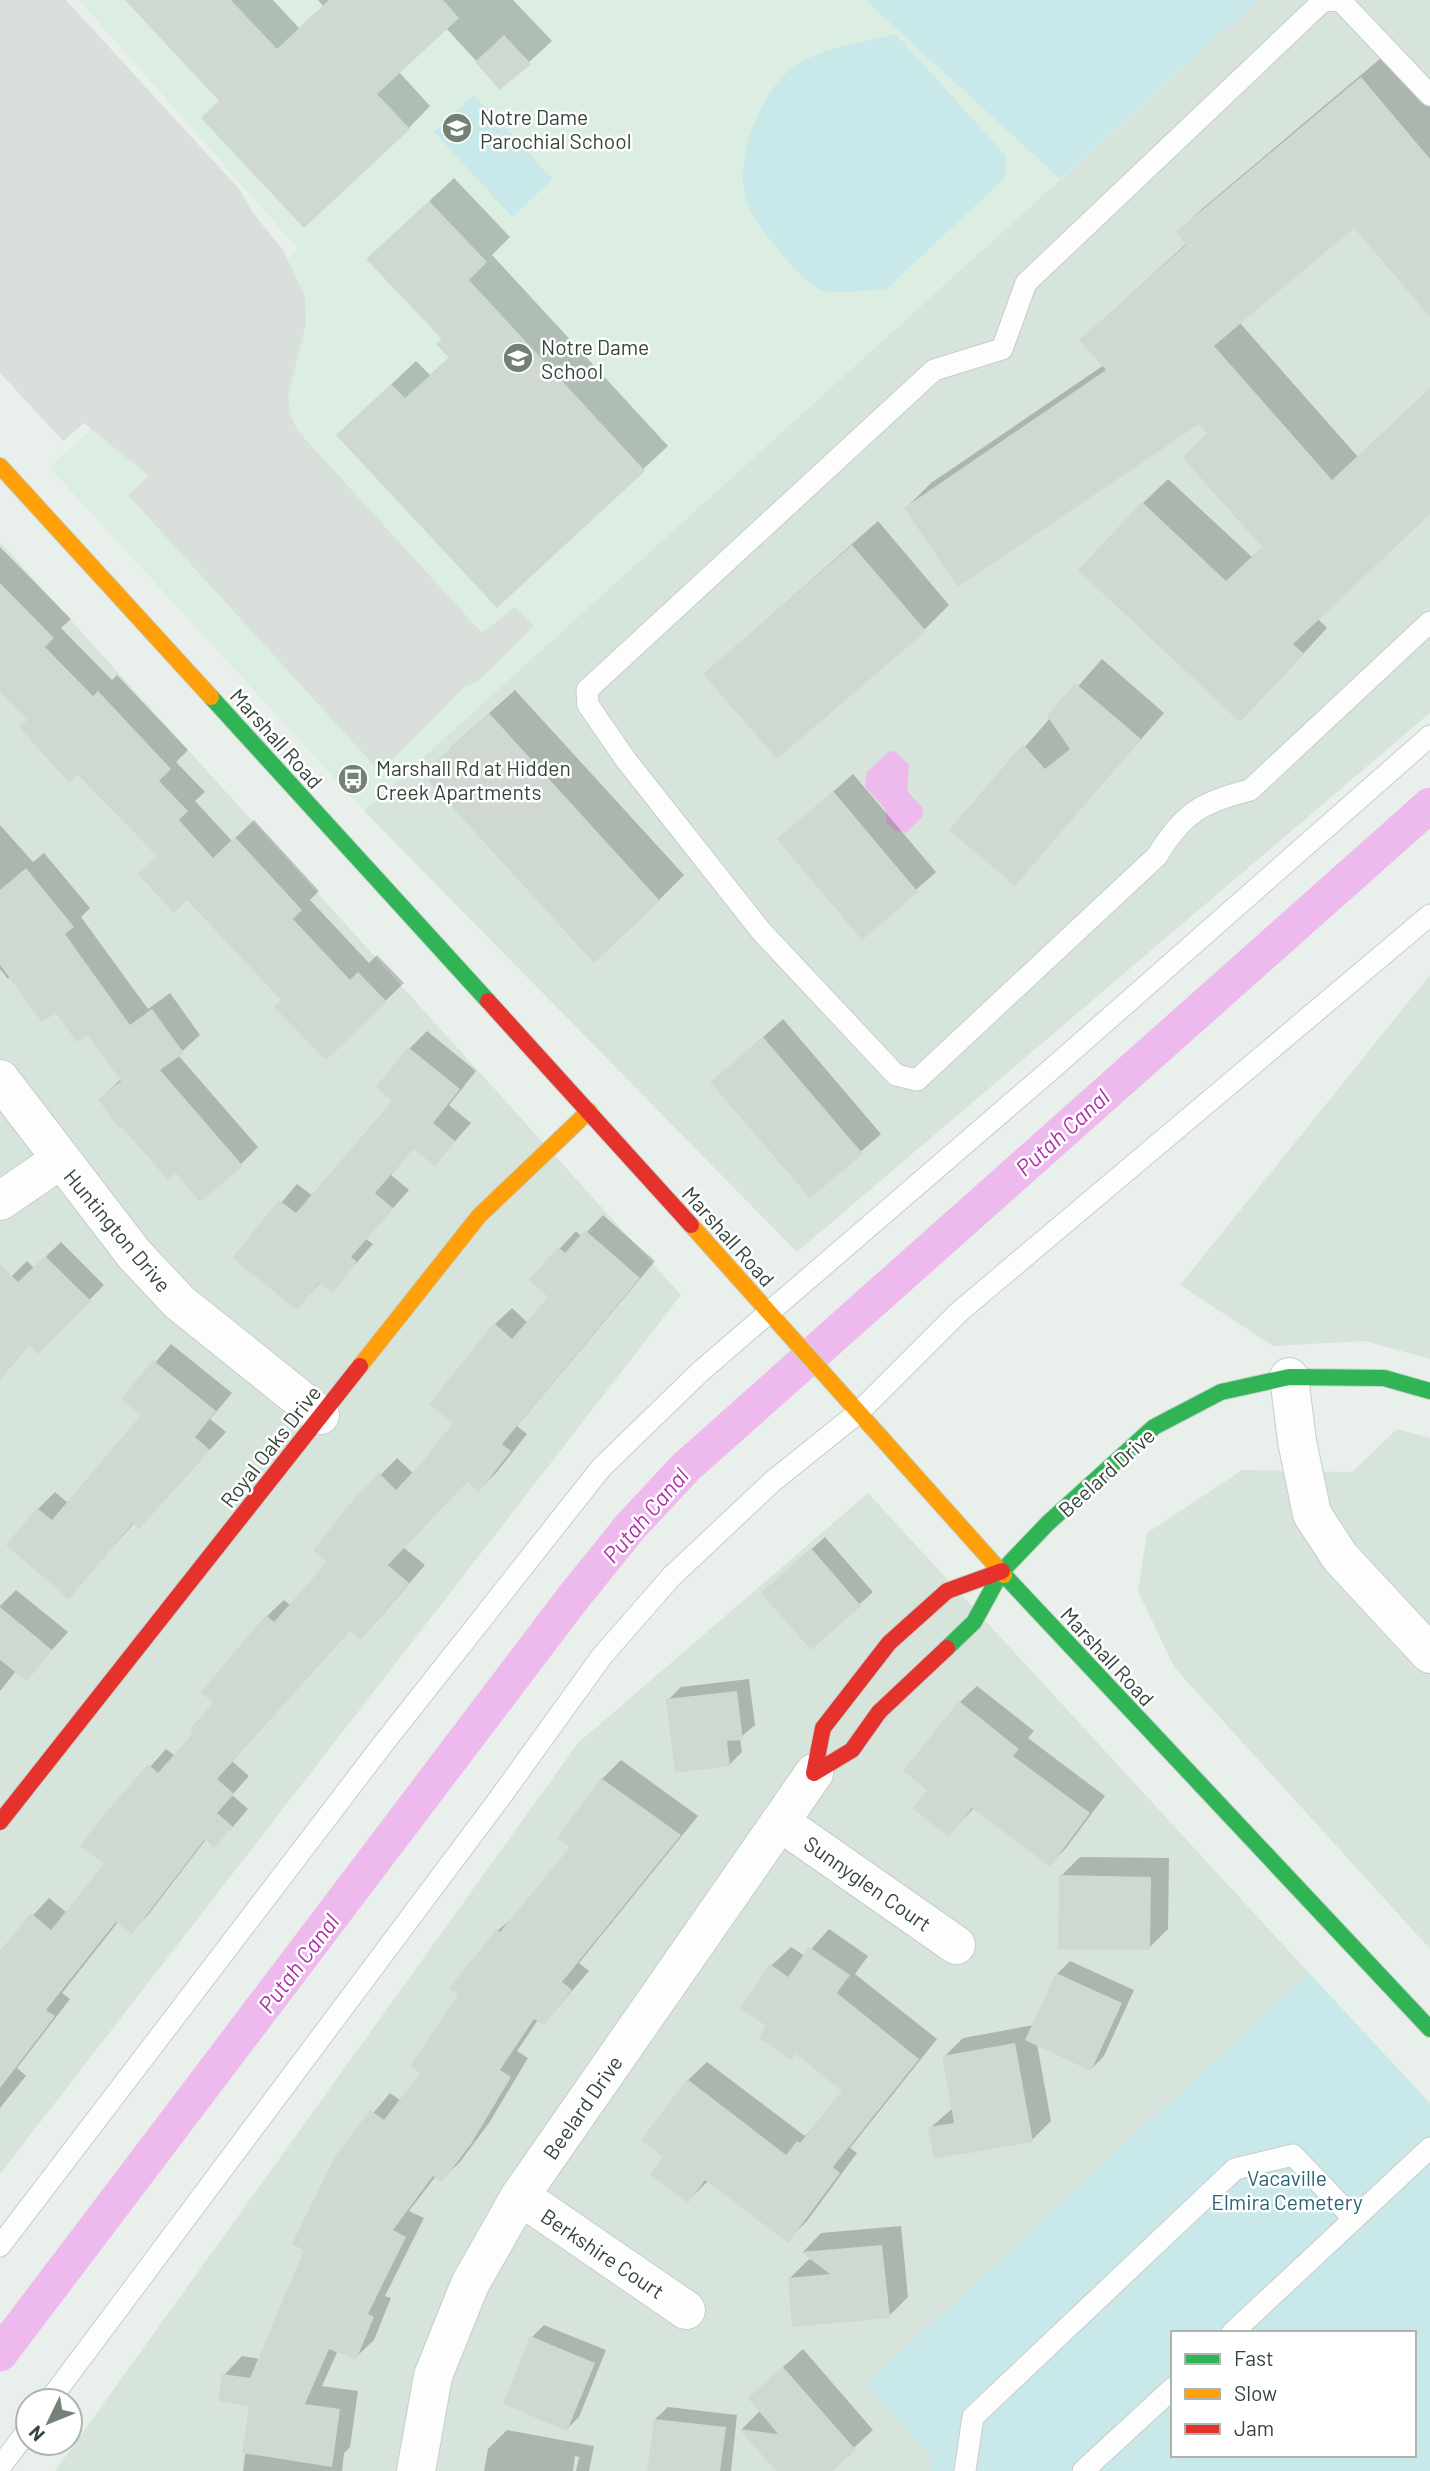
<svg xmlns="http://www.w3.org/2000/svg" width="1430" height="2471" viewBox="0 0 1430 2471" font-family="Barlow,sans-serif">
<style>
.residential{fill:#d6e4db}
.education{fill:#dbeee1}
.green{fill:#c9e8e9;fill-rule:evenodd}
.parking{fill:#d9dfda}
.water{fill:#eeb9ec}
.shadow{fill:#0003}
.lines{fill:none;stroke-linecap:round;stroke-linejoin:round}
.canal{stroke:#eeb9ec;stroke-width:35}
.building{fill:#d0d8d2}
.lane-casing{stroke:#c6cec9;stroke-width:23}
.street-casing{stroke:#c6cec9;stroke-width:40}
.fast-casing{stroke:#c3d2c8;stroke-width:18}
.slow-casing{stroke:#c3d2c8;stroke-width:18}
.jam-casing{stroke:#c3d2c8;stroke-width:18}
.lane{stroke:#fcfdfc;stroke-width:21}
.street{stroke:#fcfdfc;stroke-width:38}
.fast{stroke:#30b455;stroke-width:16}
.slow{stroke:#ff9f0a;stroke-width:16}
.jam{stroke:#e5322d;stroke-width:16}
.labels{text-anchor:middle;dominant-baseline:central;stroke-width:5;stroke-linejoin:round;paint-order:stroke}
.poi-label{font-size:21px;fill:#354539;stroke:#fff;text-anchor:start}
.street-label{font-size:21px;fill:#354539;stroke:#fff}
.park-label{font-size:21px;fill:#286377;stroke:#fff}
.water-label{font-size:23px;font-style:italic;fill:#b12eaa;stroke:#fff}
</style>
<rect width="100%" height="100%" fill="#e9f0eb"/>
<g class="residential">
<polygon points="1258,0 1430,0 1430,713 797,1252 364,811"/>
<polygon points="0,542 681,1295 0,2174"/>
<polygon points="1430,975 1430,1359 1365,1341 1273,1346 1180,1285"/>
<polygon points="1397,1429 1430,1438 1430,1949 1174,1667 1138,1591 1147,1533 1242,1470 1352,1472"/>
<polygon points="868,1493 1309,1973 867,2384 934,2461 929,2471 55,2471 578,1743"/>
</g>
<polygon class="education" points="79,0 865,0 1060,179 364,811 49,467 298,249"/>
<g class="green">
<polygon points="865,0 1258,0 1060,179"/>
<path d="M896,34L1006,156L1005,178L886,289C871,290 834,295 822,290C806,284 793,267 782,254C769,238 750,217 745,196C736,157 758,100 786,73C812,48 862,43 896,34Z"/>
<polygon points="474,95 553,179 512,217 434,132"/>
<path d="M1309,1973L1430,2103V2471H929L933,2461L866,2384ZM1173,2333H1414V2455H1173Z"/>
</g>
<polygon class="parking" points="0,0 66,0 240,190 253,213 283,250 305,297 306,324 288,397 290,414 297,430 482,633 515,607 534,626 476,683 466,685 380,772 128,495 149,476 84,423 63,441 0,373"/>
<polygon class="water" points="890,751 896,752 909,765 907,791 923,808 922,817 906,833 895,830 886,822 886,810 865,787 867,772"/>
<g class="shadow">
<polygon points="127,0 273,0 299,28 323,6 318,0 513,0 552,41 501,88 446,28 399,72 430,106 409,128 221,100"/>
<polygon points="1387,53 1430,107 1430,314 1354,226 1239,322 1358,457 1430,389 1430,511 1317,618 1327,628 1265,695 1143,503 1168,479 1252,557 1264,546 1209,433 1200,421 906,508 931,483 1104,365 1081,340 1187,243 1178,232 1203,208"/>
<polygon points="454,178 510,237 492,255 668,446 497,606 363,411 416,361 430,375 450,357 393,235"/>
<polygon points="878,521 949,605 925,629 705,674"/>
<polygon points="0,547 71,619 61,628 112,680 117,675 188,750 176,762 205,792 195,801 232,841 254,820 319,891 310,900 369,963 377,955 404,983 326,1058 284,1000 158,856 0,690"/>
<polygon points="1102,659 1164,713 1014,884 952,830"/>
<polygon points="515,690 684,875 659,900 449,749"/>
<polygon points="853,774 936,872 863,937 780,839"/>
<polygon points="0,825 33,862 44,853 90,908 81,917 148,1009 170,993 200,1035 178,1055 258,1147 241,1164 176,1171 100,1099 121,1079 88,1032 11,977 8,979 0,969"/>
<polygon points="783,1019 881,1134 810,1196 713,1082"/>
<polygon points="427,1031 476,1071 449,1105 471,1123 435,1164 414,1147 391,1175 409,1190 366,1239 373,1244 332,1291 321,1282 297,1308 235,1258 297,1184 313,1196 395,1101 410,1048"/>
<polygon points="603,1215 655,1261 517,1426 527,1434 496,1473 479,1490 467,1480 403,1547 425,1565 377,1621 351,1629 232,1761 249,1776 232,1795 248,1809 231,1829 207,1838 148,1915 132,1932 118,1922 62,1993 70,1999 17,2068 26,2076 0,2108 0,1951 49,1898 67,1913 107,1864 100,1823 166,1749 175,1756 196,1733 267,1616 284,1600 291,1606 329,1562 356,1500 397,1458 414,1474 456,1423 495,1324 512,1308 528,1323 550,1297 531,1280 576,1231 582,1237"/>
<polygon points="61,1242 104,1285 38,1352 30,1344 0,1379 0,1288 27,1261 34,1268"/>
<polygon points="171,1344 232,1393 210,1419 226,1432 156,1509 135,1522 69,1596 38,1509 55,1492 68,1503 143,1415 124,1399"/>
<polygon points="825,1537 873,1592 811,1648 776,1581"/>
<polygon points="16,1590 68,1632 26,1679 16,1671 0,1691 0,1606"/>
<polygon points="749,1679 755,1725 740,1738 742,1752 729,1765 668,1700 681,1687"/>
<polygon points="977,1686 1034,1731 1028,1738 1105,1796 1066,1848 1050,1865 974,1808 949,1834 929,1790 960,1702"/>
<polygon points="621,1760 698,1816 579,1963 589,1971 544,2024 538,2020 517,2051 528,2058 489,2123 460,2162 441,2180 436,2176 409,2211 424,2218 385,2296 391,2298 374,2340 355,2358 338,2350 322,2386 358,2391 350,2447 344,2453 342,2471 243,2471 251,2405 224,2375 242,2356 260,2359 307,2250 335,2159 390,2093 401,2101 422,2073 460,1995 498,1930 518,1914 573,1847 560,1837 602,1779"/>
<polygon points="1080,1857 1169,1858 1168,1929 1149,1948 1061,1876"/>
<polygon points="829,1929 868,1956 855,1974 937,2039 850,2148 857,2153 807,2221 788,2240 708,2181 688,2201 666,2157 688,2080 707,2062 805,2136 845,2091 769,2026 772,1965 791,1947 805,1956"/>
<polygon points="1070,1961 1134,1990 1104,2056 1091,2069 1037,2044 1051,2121 1032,2140 930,2128 953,2108 944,2057 963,2038 1034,2025 1057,1974"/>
<polygon points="901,2226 908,2297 889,2316 789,2279 808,2260 813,2259 803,2252 821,2233"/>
<polygon points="544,2325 606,2350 579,2417 567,2429 532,2337"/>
<polygon points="803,2349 873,2430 829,2471 778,2471 742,2429 760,2411 769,2380"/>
<polygon points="668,2407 737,2415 731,2471 649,2471 655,2419"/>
<polygon points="507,2430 594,2446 589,2471 576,2471 579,2457 575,2456 573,2471 484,2471 488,2449"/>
</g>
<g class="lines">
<polyline class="canal" points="0,2354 572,1599 630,1527 686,1467 1430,805"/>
</g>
<g class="building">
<polygon points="125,0 231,0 277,49 329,0 443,0 459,18 377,94 410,129 304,228 201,118 219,101"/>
<polygon points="504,35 531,64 500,90 475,62"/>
<polygon points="1361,77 1430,159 1430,317 1354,228 1214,346 1332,480 1430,388 1430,514 1293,644 1304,654 1240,722 1078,570 1142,502 1226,581 1262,547 1183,458 1207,433 1199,424 958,587 904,508 1106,370 1079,340 1186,245 1176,232"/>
<polygon points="429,201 487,262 469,280 645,471 497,608 336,435 391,384 405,398 449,358 436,344 442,339 366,259"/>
<polygon points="852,545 926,631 777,759 703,674"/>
<polygon points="0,583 54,638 45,647 93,696 98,691 171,769 159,781 188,811 179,820 213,858 235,837 302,910 293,919 350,980 358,972 387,1002 326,1060 274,1007 281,1000 187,900 174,913 138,874 157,856 78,775 69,783 19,727 27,720 0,692"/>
<polygon points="1075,683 1141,739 1015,886 949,830 1023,744 1045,769 1070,749 1047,716"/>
<polygon points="489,713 660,901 594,963 422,774"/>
<polygon points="833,791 918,892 862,940 777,839"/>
<polygon points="26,868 74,927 65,934 130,1025 152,1009 184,1053 160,1070 243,1166 200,1202 176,1173 168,1180 121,1126 119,1128 98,1099 121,1081 88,1035 77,1042 56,1013 42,1022 0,965 0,890"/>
<polygon points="763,1037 863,1154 810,1198 710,1082"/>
<polygon points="408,1047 460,1089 433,1123 455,1141 435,1166 413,1149 375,1193 393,1208 351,1257 357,1262 332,1293 319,1283 297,1310 232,1258 279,1200 296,1213 392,1101 376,1087"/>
<polygon points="585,1230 640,1278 502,1444 511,1451 479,1492 467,1482 388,1565 409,1583 361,1640 350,1631 217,1779 234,1794 217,1813 233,1827 214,1848 205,1839 132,1934 116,1922 46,2010 55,2016 0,2088 0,1951 31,1913 51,1930 104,1864 80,1846 98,1822 148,1764 158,1773 193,1733 190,1729 213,1703 201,1692 266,1615 274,1622 327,1562 313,1550 354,1499 379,1473 396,1490 423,1461 453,1423 429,1404 494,1323 512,1339 548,1297 529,1280 558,1247 565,1253"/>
<polygon points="45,1256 91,1301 38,1354 29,1345 0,1379 0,1264 18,1282"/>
<polygon points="153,1360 216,1411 195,1437 210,1450 139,1529 133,1523 69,1599 6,1545 37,1508 52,1520 141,1415 121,1399"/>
<polygon points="811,1548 861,1606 811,1650 761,1593"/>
<polygon points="0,1607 52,1650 27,1681 0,1660"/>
<polygon points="737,1691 743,1740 727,1741 730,1766 675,1773 666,1699"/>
<polygon points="959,1701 1019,1749 1013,1756 1090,1813 1050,1867 972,1808 949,1837 912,1808 927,1790 903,1771"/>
<polygon points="601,1778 681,1835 562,1982 572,1990 544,2026 534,2019 500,2070 511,2077 471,2144 442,2182 433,2176 393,2230 406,2237 368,2314 374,2317 356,2360 329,2349 305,2404 340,2409 332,2467 242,2453 249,2406 218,2401 222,2374 250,2378 304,2250 292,2244 334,2158 370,2110 384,2120 420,2073 410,2066 458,1995 449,1988 497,1929 500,1932 570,1847 557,1838"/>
<polygon points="1059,1875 1151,1877 1150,1950 1058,1949"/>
<polygon points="809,1947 850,1975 837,1993 919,2059 833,2167 840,2173 788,2243 705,2180 688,2203 650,2174 663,2157 641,2140 687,2079 786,2155 797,2141 800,2143 842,2091 796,2054 791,2060 759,2038 766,2026 740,2008 770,1964 788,1977"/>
<polygon points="1056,1973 1122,2003 1091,2071 1025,2040"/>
<polygon points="1015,2043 1033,2142 934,2159 928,2127 954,2123 942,2056"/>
<polygon points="882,2245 890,2318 792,2327 788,2278 830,2274 801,2252"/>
<polygon points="530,2336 595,2363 567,2431 503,2404"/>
<polygon points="783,2367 856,2450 832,2471 776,2471 739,2429 778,2434 748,2398"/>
<polygon points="654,2419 726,2427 720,2471 647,2471"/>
</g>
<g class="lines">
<g class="lane-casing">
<g id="lane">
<path d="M1430,95L1340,0L1323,1L1026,283L1002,349L934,370L587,690L588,705L626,760L761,931L896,1075L917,1080L1157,856C1183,813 1202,802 1250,790L1430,622"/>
<polyline points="0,2246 383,1744 601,1468 701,1371 1047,1073 1430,736"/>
<polyline points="1232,2333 1430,2148"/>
<polyline points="49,2401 499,1799 602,1656 672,1576 773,1481 859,1412 959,1312 1430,915"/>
<polyline points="0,2467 28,2430"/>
<polyline points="965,2471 973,2417 1235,2169 1293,2155 1354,2219"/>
<polyline points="1083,2471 1173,2388"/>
</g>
</g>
<g class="street-casing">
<g id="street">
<polyline points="0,1079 134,1254 179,1302 320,1415"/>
<polyline points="0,1201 60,1160"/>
<polyline points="1289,1377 1297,1441 1312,1514 1340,1557 1430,1654"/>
<polyline points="780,1822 956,1945"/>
<polyline points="520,2196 686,2310"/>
<polyline points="416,2471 433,2376 470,2284 520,2196 814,1773"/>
</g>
</g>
<g class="fast-casing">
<g id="fast">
<polyline points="211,697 488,1001"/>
<polyline points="1004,1575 1430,2029"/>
<polyline points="947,1648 974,1622 1002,1571 1048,1523 1154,1427 1221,1392 1289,1377 1384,1378 1430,1391"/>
</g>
</g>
<g class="slow-casing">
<g id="slow">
<polyline points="0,466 211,697"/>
<polyline points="691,1225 1004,1575"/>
<polyline points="360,1366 479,1216 589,1111"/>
</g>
</g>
<g class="jam-casing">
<g id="jam">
<polyline points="488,1001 691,1225"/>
<polyline points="947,1648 879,1712 852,1750 814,1773 823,1728 889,1643 947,1591 1002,1571"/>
<polyline points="0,1822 360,1366"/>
</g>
</g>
<use href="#lane" class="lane"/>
<use href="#street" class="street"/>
<use href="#fast" class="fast"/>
<use href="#slow" class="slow"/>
<use href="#jam" class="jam"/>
</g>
<defs>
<g id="school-disc" transform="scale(1.575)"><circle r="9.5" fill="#748177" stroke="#fff"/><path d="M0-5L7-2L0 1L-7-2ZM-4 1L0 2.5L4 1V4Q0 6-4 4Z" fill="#fff"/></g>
<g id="bus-disc" transform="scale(1.575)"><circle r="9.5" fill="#748177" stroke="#fff"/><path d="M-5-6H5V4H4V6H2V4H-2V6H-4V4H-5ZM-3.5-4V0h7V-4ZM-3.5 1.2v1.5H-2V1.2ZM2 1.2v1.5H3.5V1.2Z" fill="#fff"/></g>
</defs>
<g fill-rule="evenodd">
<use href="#school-disc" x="457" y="128"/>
<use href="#school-disc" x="518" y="358"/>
<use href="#bus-disc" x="353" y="779"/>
</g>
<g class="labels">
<g class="poi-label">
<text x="480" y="116">Notre Dame<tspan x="480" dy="24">Parochial School</tspan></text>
<text x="541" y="346">Notre Dame<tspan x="541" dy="24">School</tspan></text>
<text x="376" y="767">Marshall Rd at Hidden<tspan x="376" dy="24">Creek Apartments</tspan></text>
</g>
<g class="street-label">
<text transform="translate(277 738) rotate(48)">Marshall Road</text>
<text transform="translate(118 1230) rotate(50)">Huntington Drive</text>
<text transform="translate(729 1236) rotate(48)">Marshall Road</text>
<text transform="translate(270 1446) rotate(-52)">Royal Oaks Drive</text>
<text transform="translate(1106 1472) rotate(-42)">Beelard Drive</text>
<text transform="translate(1108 1656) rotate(47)">Marshall Road</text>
<text transform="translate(868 1883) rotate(35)">Sunnyglen Court</text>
<text transform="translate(582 2107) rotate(-55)">Beelard Drive</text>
<text transform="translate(603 2253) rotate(34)">Berkshire Court</text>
</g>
<g class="park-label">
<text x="1287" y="2177">Vacaville<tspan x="1287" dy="24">Elmira Cemetery</tspan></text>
</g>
<g class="water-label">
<text transform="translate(1062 1132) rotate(-42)">Putah Canal</text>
<text transform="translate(645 1515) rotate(-49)">Putah Canal</text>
<text transform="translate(298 1963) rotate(-53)">Putah Canal</text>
</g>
</g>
<rect x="1171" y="2331" width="245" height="126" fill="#ffffff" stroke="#aeb5b0" stroke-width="2"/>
<rect x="1185" y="2354" width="35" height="10" fill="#30b455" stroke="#aeb5b0" stroke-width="2"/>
<text x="1234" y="2366" font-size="21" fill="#354539">Fast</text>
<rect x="1185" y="2389" width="35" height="10" fill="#ff9f0a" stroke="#aeb5b0" stroke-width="2"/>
<text x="1234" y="2401" font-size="21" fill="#354539">Slow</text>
<rect x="1185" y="2424" width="35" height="10" fill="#e5322d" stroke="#aeb5b0" stroke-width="2"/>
<text x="1234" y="2436" font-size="21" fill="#354539">Jam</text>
<g transform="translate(49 2422) rotate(227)"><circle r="33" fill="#ffffff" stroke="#aeb5b0" stroke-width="2"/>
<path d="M0-5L12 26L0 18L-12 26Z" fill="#748177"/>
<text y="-10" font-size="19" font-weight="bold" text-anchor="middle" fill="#354539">N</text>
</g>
</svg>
